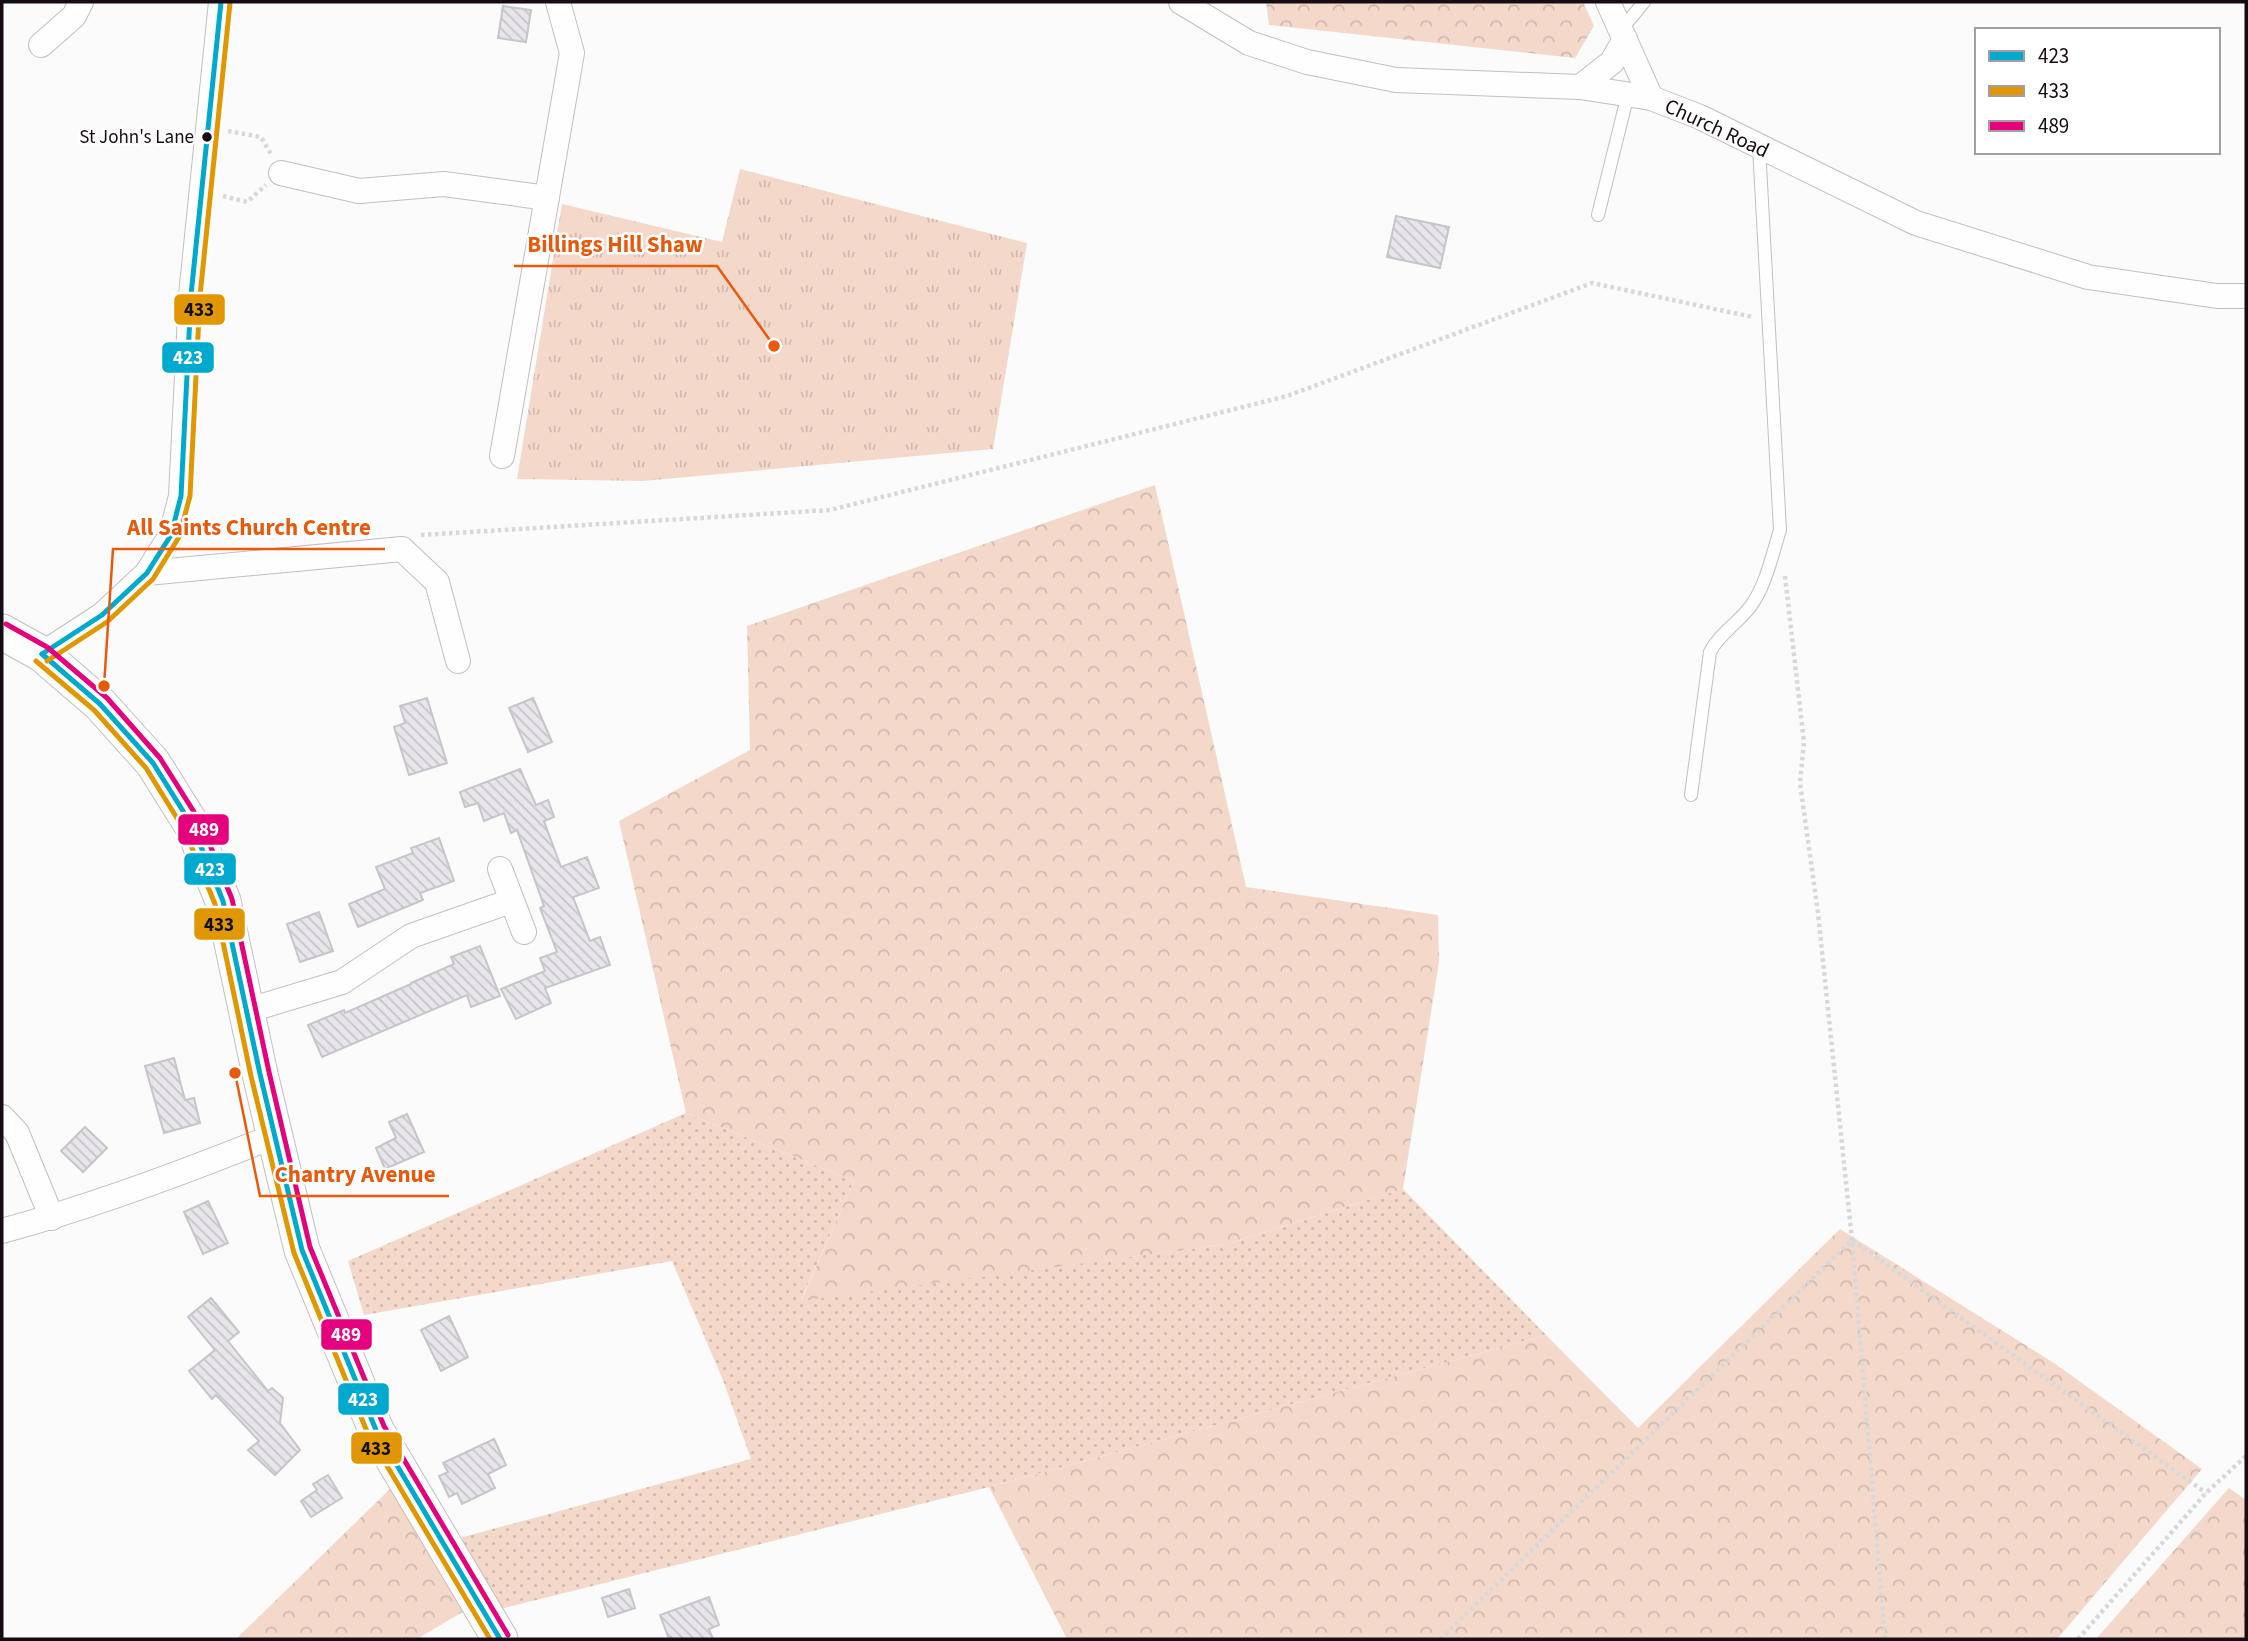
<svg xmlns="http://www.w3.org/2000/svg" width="2248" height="1641" viewBox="0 0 2248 1641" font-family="'Source Sans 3',sans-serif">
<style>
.grass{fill:url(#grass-dots)}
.forest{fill:url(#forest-crowns)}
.park{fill:url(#park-tufts)}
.building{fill:url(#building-back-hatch);stroke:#c7c4ca;stroke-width:2}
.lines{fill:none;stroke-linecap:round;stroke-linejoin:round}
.lane-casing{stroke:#c4bec1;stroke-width:14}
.street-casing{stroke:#c4bec1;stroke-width:26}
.secondary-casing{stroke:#c4bec1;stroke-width:37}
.path{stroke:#d8d8d8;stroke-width:4.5;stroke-dasharray:3.5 3.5;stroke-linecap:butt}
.lane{stroke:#fefefe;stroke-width:12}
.street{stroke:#fefefe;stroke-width:24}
.secondary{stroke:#fefefe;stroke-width:35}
.bus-1-casing{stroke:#fff;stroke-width:10}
.bus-2-casing{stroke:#fff;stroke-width:10}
.bus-3-casing{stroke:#fff;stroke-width:10}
.bus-1{stroke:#00a9ce;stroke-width:5}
.bus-2{stroke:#e19702;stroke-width:5}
.bus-3{stroke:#e5007d;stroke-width:5}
.bus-dot{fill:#170c13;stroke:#fff;stroke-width:2.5}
.labels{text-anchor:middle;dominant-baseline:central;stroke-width:5;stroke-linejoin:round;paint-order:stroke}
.bus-label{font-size:19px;fill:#170c13;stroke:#fff;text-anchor:end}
.street-label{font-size:21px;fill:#170c13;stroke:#fff}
.leader{fill:none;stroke:#e8590c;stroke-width:2.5}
.callout-dot{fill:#e8590c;stroke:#fff;stroke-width:2.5}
.callout-label{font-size:23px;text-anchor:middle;font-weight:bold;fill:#e8590c;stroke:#fff;stroke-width:5;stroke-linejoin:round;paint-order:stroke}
.line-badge{stroke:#fff;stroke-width:2.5}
.badge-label{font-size:19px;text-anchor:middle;font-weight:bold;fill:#fff}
.pale-badge-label{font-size:19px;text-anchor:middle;font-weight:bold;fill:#111}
</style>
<defs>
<pattern id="grass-dots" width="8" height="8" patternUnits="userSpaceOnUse" patternTransform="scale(1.75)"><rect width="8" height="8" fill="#f4d9cb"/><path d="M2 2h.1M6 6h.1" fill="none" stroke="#d0b9ad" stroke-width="1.8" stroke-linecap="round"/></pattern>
<pattern id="forest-crowns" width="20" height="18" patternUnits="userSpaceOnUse" patternTransform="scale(1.75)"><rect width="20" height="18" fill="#f4d9cb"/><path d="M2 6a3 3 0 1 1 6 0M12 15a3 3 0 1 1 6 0" fill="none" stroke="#d0b9ad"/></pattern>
<pattern id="park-tufts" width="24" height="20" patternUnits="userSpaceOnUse" patternTransform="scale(1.75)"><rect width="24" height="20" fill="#f4d9cb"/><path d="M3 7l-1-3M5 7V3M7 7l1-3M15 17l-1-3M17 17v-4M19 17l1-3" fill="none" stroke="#d0b9ad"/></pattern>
<pattern id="building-back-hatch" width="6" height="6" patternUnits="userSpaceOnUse" patternTransform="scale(1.75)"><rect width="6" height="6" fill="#e8e5eb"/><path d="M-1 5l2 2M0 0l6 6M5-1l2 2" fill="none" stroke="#c6c3c9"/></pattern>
</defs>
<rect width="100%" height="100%" fill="#fbfbfb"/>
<polygon class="grass" points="686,1113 854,1181 801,1300 1227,1244 1403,1189 1546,1335 989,1487 500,1609 456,1539 751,1459 723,1380 672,1261 364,1315 348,1261"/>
<g class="forest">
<polygon points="1266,2 1583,2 1594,26 1575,58 1269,25"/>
<polygon points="1155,485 1246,887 1438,915 1439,962 1403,1189 1227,1244 801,1301 854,1181 686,1113 619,821 750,750 747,626"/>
<polygon points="1840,1229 2054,1363 2202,1469 2057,1639 1067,1639 989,1487 1546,1335 1638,1428"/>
<polygon points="393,1486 466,1610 417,1639 236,1639"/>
<polygon points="2229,1488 2246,1500 2246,1639 2096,1639"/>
</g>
<polygon class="park" points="740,169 1027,243 993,449 643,481 517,479 562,204 722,242"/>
<g class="building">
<polygon points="503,6 531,10 526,42 498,38"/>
<polygon points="1396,216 1449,227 1440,268 1387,257"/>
<polygon points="427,698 447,763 409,775 394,727 405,723 400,706"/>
<polygon points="533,698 552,742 528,752 509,708"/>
<polygon points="520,769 536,805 548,800 554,817 544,821 561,867 587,857 599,888 573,897 590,941 600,937 610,965 545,988 551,1003 516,1019 501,989 545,971 540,958 557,952 540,908 544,906 517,830 511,833 504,813 484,821 478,803 465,807 460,792"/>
<polygon points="439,838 454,881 420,893 423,900 358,927 349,904 385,889 376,867 413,853 411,848"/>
<polygon points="319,912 333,951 300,962 287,924"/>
<polygon points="480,946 500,996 471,1007 467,995 322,1057 308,1025 344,1010 345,1013 411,984 411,983 454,964 451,957"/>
<polygon points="174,1058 185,1100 194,1098 200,1123 164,1133 145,1066"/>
<polygon points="407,1114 424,1152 385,1169 376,1148 396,1138 389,1122"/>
<polygon points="85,1127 107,1148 83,1172 61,1151"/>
<polygon points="208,1201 228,1243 203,1254 184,1212"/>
<polygon points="211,1298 239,1332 228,1341 268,1391 272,1388 283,1398 280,1423 300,1450 275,1475 248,1450 259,1441 216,1395 212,1399 189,1371 215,1350 188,1317"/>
<polygon points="449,1316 468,1357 441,1371 421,1330"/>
<polygon points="494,1439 506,1465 488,1474 495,1488 462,1504 457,1493 449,1497 439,1476 448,1472 443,1463"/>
<polygon points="328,1475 342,1498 311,1517 301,1501 317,1490 313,1484"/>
<polygon points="629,1589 635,1608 608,1617 602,1598"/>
<polygon points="709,1597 719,1625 709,1629 713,1639 669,1639 660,1615"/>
</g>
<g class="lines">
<g class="lane-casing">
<g id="lane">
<polyline points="1621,30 1644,2"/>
<polyline points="1598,215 1628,94"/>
<path d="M1691,795L1710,652C1719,634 1738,623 1750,607C1766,586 1772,555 1780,530L1759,147"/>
</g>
</g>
<g class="street-casing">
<g id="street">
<polyline points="1181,2 1249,43 1307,62 1396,80 1580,87 1651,98 1700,117 1916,223 2088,277 2217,296 2246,296"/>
<polyline points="1608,2 1651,98"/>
<polyline points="41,45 74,16 81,2"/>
<polyline points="1580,87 1612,62 1625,39"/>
<polyline points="281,173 359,191 444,184 547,198"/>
<polyline points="502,456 572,53 558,2"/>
<polyline points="147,573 402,549 437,582 458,661"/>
<polyline points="42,654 102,615 147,573 171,535 181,496 191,295 221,2"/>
<polyline points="500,869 524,932"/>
<polyline points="246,1011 342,982 411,936 511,901"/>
<polyline points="2,1117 17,1133 52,1218"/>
<path d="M2,1231C94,1206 185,1172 274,1136"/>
</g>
</g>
<g class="secondary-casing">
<polyline id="secondary" points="2,632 42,654 100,704 153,763 193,827 223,901 260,1074 302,1250 376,1430 500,1639"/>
</g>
<g class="path">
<polyline points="228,131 261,137 271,154"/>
<polyline points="223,196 247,202 266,185"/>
<polyline points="421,535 830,510 1287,396 1592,283 1753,317"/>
<polyline points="1785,576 1804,742 1800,783 1818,913 1852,1240 1885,1639"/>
<polyline points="1440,1639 1852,1240 2206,1493"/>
<polyline points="2078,1639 2206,1493 2246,1456"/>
</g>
<use href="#lane" class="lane"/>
<use href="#street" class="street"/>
<use href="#secondary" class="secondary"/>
<g class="bus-1-casing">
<g id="bus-1">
<polyline points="42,654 100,704 153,763 193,827 223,901 260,1074 302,1250 376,1430 500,1639"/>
<polyline points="42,654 102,615 147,573 171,535 181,496 191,295 221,2"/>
</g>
</g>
<g class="bus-2-casing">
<g id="bus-2">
<polyline points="36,661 94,710 146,768 185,831 215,904 251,1076 294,1253 368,1434 490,1639"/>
<polyline points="47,661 107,622 153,579 179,537 190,496 200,296 230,3"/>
</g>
</g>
<g class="bus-3-casing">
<polyline id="bus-3" points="6,624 47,647 107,698 160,758 201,823 232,899 269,1072 310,1247 384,1426 508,1635"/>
</g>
<use href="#bus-1" class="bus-1"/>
<use href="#bus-2" class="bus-2"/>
<use href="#bus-3" class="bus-3"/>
</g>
<circle class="bus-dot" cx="207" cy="137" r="6"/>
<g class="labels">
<g class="bus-label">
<text x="194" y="137">St John's Lane</text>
</g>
<g class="street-label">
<text transform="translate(1717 128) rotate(25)">Church Road</text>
</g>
</g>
<path class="leader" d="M774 346L717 266H514M104 686L113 549H385M235 1073L260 1196H449"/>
<g class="callout-dot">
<circle cx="774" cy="346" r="7"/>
<circle cx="104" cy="686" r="7"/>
<circle cx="235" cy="1073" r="7"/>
</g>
<g class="callout-label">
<text x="615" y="252">Billings Hill Shaw</text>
<text x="249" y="535">All Saints Church Centre</text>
<text x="355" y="1182">Chantry Avenue</text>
</g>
<g class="line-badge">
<rect x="173" y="293" width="53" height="33" rx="7" fill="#e19702"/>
<rect x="161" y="341" width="54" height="33" rx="7" fill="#00a9ce"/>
<rect x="177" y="813" width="53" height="33" rx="7" fill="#e5007d"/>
<rect x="183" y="852" width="54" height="34" rx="7" fill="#00a9ce"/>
<rect x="193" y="907" width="53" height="34" rx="7" fill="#e19702"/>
<rect x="320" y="1318" width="53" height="33" rx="7" fill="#e5007d"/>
<rect x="337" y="1382" width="53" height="34" rx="7" fill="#00a9ce"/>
<rect x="350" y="1431" width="53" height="34" rx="7" fill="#e19702"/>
</g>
<g class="badge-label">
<text x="188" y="364">423</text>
<text x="204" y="836">489</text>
<text x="210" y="876">423</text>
<text x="346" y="1341">489</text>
<text x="363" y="1406">423</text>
</g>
<g class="pale-badge-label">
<text x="199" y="316">433</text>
<text x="219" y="931">433</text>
<text x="376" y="1455">433</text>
</g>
<rect width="2248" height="1641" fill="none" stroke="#170c13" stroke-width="7"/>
<rect x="1975" y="28" width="245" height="126" fill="#ffffff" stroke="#a29ea1" stroke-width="2"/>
<rect x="1989" y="51" width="35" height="10" fill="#00a9ce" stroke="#a29ea1" stroke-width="2"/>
<text x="2038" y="63" font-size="21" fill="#170c13">423</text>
<rect x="1989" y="86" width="35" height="10" fill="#e19702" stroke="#a29ea1" stroke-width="2"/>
<text x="2038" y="98" font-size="21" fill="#170c13">433</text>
<rect x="1989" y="121" width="35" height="10" fill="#e5007d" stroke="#a29ea1" stroke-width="2"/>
<text x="2038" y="133" font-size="21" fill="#170c13">489</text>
</svg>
